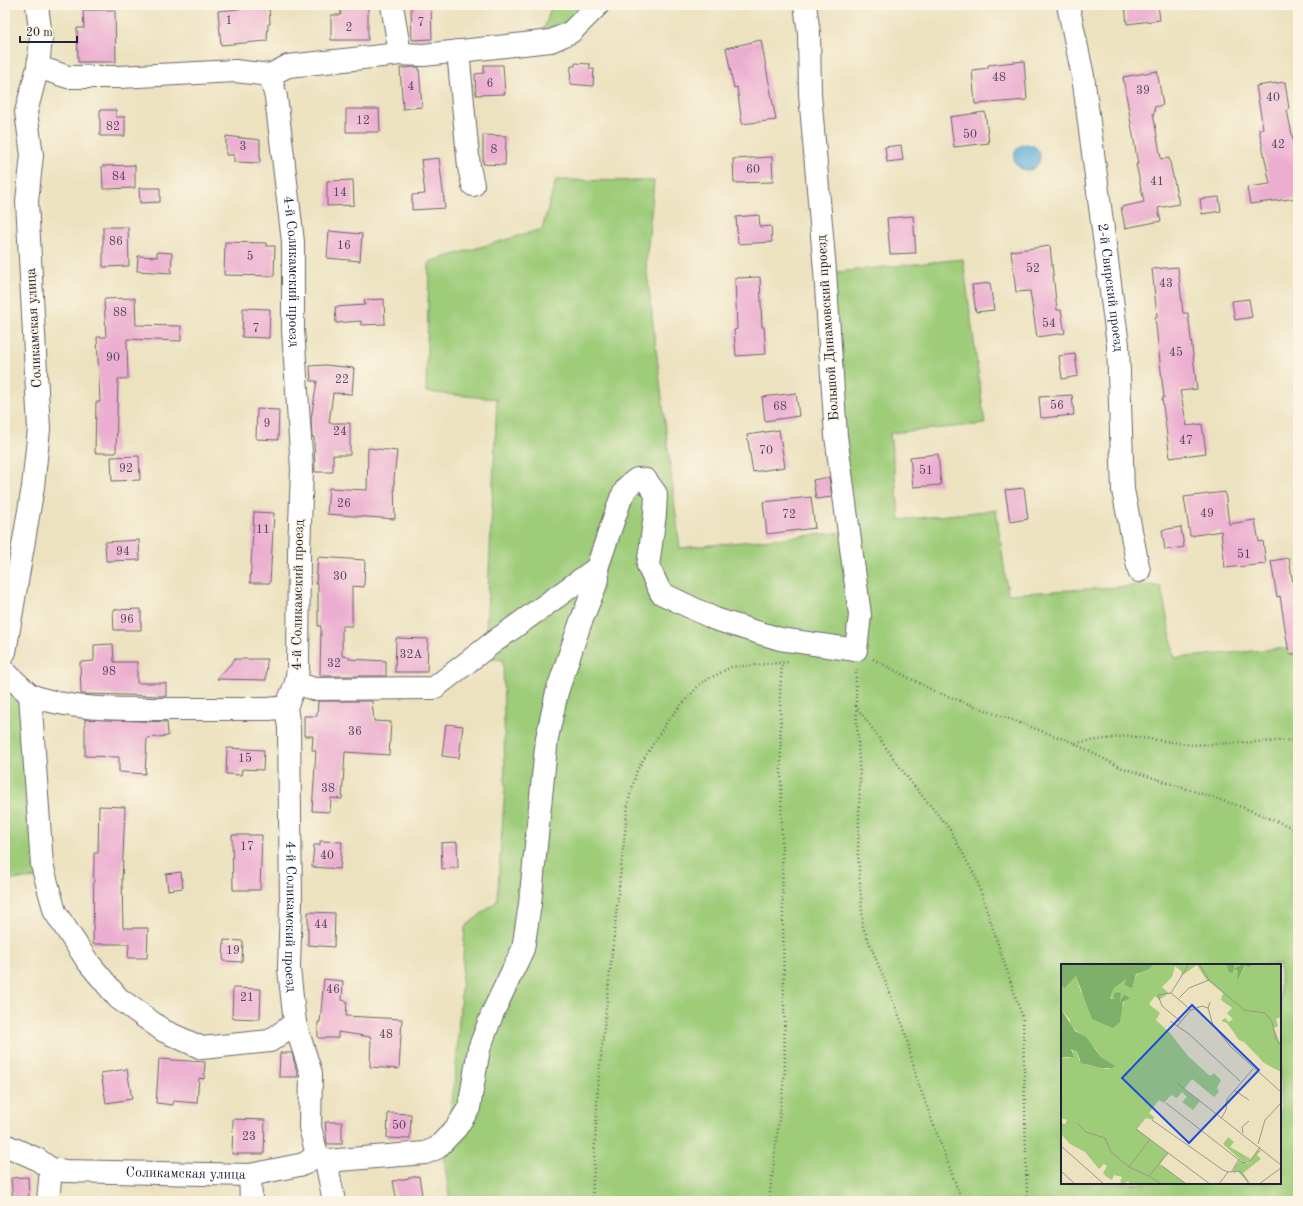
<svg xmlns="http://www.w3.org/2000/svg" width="1303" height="1206" viewBox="0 0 1303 1206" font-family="'Old Standard TT',serif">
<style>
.green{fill:#9ecc79;stroke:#60775a;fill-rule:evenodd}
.water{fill:#61aeda;stroke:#42688a}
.building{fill:#ecaed0}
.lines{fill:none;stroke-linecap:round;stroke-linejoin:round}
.minor-casing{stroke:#69656a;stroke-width:24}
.path{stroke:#69656a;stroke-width:2.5;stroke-dasharray:1 3;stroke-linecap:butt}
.minor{stroke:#fff;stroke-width:22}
.labels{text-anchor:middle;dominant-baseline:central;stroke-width:3;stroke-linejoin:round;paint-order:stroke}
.number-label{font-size:12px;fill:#544560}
.street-label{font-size:14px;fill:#22223b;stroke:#fcf5e5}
.inset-road{fill:none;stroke:#9b958b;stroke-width:1}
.view{fill:#1d4ed8;fill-opacity:0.15;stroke:#1d4ed8;stroke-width:2}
.inset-edge{fill:none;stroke:#22223b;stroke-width:2}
</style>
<rect width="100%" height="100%" fill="#fcf5e5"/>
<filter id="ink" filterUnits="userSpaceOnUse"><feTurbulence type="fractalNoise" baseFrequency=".025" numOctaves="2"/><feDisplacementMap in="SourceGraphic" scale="8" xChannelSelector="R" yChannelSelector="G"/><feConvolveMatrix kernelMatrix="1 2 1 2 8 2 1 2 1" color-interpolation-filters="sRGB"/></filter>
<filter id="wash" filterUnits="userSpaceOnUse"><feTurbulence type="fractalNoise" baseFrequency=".012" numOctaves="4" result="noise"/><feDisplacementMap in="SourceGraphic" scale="16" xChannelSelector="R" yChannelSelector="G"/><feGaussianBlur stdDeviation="0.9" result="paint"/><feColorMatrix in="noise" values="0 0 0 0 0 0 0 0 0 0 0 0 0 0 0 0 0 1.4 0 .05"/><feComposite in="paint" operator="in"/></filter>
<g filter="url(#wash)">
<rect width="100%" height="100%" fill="#ece2c0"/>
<g class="green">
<polygon points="552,5 592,5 585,12 541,38"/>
<path d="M556,180L654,181L646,265L680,548L845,532L817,271L837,272L963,259L985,424L890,433L900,520L996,510L1008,594L1150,585L1161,587L1175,658L1298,647V1201H450L444,1161L456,1068L465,927L497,901L505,788L503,660L485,658L497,399L426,392L429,262L542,229ZM1062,965H1280V1183H1062Z"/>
<polygon points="5,685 21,696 43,878 5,880"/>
</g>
<circle class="water" cx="1027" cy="157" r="13"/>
<g id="blocks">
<g class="building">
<polygon points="340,5 368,5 368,40 331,40 331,15 341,15"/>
<polygon points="1125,5 1158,5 1160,20 1127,24"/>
<polygon points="269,6 270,24 268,24 267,41 221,45 218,11"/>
<polygon points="431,6 432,39 412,40 411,7"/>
<polygon points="83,10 115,10 116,62 78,62 77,28 84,28"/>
<polygon points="761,40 776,120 742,124 737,87 734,88 726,48"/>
<polygon points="1024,61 1027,100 975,104 972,70 988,68 988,65"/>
<polygon points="575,63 590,64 590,69 594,69 593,86 570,84 571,66 575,66"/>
<polygon points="484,65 503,65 505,94 476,95 475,74 484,73"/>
<polygon points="419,67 422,107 403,109 400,68"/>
<polygon points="1157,71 1163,105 1154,107 1155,112 1153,113 1161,159 1169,158 1179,204 1158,208 1161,221 1125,228 1121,207 1144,202 1136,164 1138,164 1123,77"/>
<polygon points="1285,82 1289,109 1287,110 1298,165 1298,198 1250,204 1247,187 1270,184 1259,129 1263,128 1256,86"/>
<polygon points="346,109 379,109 380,132 346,132"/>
<polygon points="100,110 116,110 116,117 125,117 125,136 100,136"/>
<polygon points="985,112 989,143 954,147 950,117"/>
<polygon points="483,135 506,136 505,165 483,164"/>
<polygon points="226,136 260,140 260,163 234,162 234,155 226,155"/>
<polygon points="901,145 903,160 887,162 885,147"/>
<polygon points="772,157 773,182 734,183 733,159"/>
<polygon points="439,158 445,208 412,210 412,195 425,194 421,160"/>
<polygon points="135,165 135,188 103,189 102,166"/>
<polygon points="353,180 354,205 327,206 327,181"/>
<polygon points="139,188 160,188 160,202 140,203"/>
<polygon points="1219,197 1221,211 1202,214 1200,199"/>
<polygon points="759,215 760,227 771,226 772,242 738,244 736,217"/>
<polygon points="913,216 916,253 890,254 887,218"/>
<polygon points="103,227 128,227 129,266 103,267"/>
<polygon points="329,231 362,234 360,261 327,258"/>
<polygon points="225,242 266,243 266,246 275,246 274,276 224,275"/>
<polygon points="1050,246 1057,310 1061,310 1065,333 1037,337 1030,291 1016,292 1011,251"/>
<polygon points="157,252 172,253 171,273 137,271 138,256 157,257"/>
<polygon points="1178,267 1183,313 1188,313 1197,389 1180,391 1187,426 1202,424 1206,453 1170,458 1162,398 1164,398 1155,317 1157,316 1152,269"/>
<polygon points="760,277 762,327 764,327 766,354 736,356 734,330 737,329 735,278"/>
<polygon points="990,283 994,310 976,312 972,285"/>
<polygon points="135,298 136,325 181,326 181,341 127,339 128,379 118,379 116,453 95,453 96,402 100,402 97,337 106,337 104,299"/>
<polygon points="384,299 385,324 361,325 361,321 336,323 335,307 365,305 364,300"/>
<polygon points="1249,299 1252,317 1235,320 1232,301"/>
<polygon points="243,308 270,309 269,338 242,337"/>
<polygon points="1075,354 1078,376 1062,379 1059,356"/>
<polygon points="325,365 354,368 352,394 333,393 329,423 350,423 350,455 333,455 333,472 315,472 314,437 312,437 311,419 317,381 311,381 310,366"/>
<polygon points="796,393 799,416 765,421 762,397"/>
<polygon points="1072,395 1074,415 1041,418 1039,397"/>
<polygon points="257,409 279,410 278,440 256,439"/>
<polygon points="779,430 785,467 753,472 747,435"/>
<polygon points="368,448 397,451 394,479 395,519 327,514 329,488 367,490"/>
<polygon points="938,454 941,485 913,487 910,457"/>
<polygon points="139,456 140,480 112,481 111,457"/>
<polygon points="829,477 832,497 816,499 813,480"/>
<polygon points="1024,488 1028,519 1010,522 1005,490"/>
<polygon points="1225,492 1229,524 1255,520 1259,542 1263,541 1266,564 1225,568 1221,531 1190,536 1184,497"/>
<polygon points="811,497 815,528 767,534 763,502"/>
<polygon points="254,512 274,513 270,583 250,583"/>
<polygon points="1181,527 1184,547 1165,550 1162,530"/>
<polygon points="139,540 140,560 106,561 105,542"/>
<polygon points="318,557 365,560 364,587 352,586 352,626 342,626 342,656 349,657 349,659 386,661 386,676 320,676 321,626 318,626 318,584 316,584"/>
<polygon points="1289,558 1298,617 1298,654 1289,654 1280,596 1277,597 1271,561"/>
<polygon points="141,609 141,630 114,630 113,610"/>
<polygon points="396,638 428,639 427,672 395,672"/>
<polygon points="113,644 114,662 137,662 137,683 166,683 166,696 81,694 80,662 94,661 94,645"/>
<polygon points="235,659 267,659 266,680 217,679"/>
<polygon points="318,701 372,701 374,721 391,722 389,755 345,752 342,799 331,798 330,812 312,811 316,751 312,750 313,736 304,736 304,716 317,716"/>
<polygon points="85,719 167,722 168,736 147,738 145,774 119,772 119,757 85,756"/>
<polygon points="446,724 463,726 459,758 442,756"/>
<polygon points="227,748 264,750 263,770 242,769 241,775 226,774"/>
<polygon points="99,806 125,807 122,880 123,928 148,928 147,958 128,958 129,944 93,944 94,853 98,853"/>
<polygon points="232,835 262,835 260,890 233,890"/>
<polygon points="320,841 342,842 340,869 312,867 314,845 320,845"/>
<polygon points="457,842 458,868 442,869 441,843"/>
<polygon points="181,872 183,888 168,890 166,874"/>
<polygon points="308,912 335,913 334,947 308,945"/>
<polygon points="224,940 243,941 242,962 223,961"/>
<polygon points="324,979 343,981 342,1000 347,1001 346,1016 402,1019 399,1069 370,1067 371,1037 338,1032 338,1038 318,1038 318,1022 320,1022"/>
<polygon points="233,988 261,989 260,1019 232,1018"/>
<polygon points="280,1053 292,1053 298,1077 279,1077"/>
<polygon points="159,1059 205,1062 204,1079 199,1078 197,1103 173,1101 173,1105 156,1103"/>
<polygon points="127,1069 132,1099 106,1103 101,1073"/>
<polygon points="388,1113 411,1114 410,1139 387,1138"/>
<polygon points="233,1119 265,1120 264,1154 232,1154"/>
<polygon points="325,1122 342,1122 342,1144 327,1144"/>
<polygon points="419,1176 423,1201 397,1201 393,1181"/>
<polygon points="28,1177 29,1201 13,1201 11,1178"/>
</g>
</g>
</g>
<g filter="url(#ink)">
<use href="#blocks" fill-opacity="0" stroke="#69656a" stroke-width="1"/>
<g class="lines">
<g class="minor-casing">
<g id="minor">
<polyline points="392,5 400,54"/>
<path id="s1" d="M1068,5L1083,76L1118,345L1123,490L1139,571"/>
<polyline points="458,51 469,167 473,185"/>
<polyline points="38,67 68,77 119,77 235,71 270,75 288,66 400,54 424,55 551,41 571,32 598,5"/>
<path id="s2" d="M270,75L276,97L293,242V329L302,469L299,552L298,668L296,683L286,707L289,728L291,902L289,969L295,1023L311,1073L310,1127L317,1155L326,1161L334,1201"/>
<polyline points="5,652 33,487 39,429 27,201 32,155 26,112 38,67 41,38 37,5"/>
<polyline points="5,672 30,695 42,865 55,912 88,962 118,998 164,1031 202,1048 270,1041 295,1023"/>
<polyline points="296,683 314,689 434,688 495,641 597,568 621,498 628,486 637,479 646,480 656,494 655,514 648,566 661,593 715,619 750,630 780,639 856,650 860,615 836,436 825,271 810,94 809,33 805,5"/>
<path d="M30,695C71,710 114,709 157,709C194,709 232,709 269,709L286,707"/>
<path id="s3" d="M5,1145L37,1159L51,1169L65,1171L250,1175L304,1164L317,1155"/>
<polyline points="326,1161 425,1153 437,1148 456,1128 469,1108 479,1049 493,1012 523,949 530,904 547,738 557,692 580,624 598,579 597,568"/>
<polyline points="250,1175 251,1201"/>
<polyline points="48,1201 51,1169"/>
</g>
</g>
<g class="path">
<polyline points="873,659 934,691 1074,743 1128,736 1193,745 1298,740"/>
<polyline points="856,669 856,706 910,781 949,828 976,878 1023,1019 1027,1201"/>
<polyline points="856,706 860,779 858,854 863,927 904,1028 917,1080 962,1201"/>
<polyline points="1075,744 1120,767 1242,807 1298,830"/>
<polyline points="592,1201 598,1084 628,803 637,770 668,720 701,683 731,667 789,662"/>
<polyline points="769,1201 785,1071 780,694 782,663"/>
</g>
<use href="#minor" class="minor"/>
</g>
</g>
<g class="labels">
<g class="number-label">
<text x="229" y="21">1</text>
<text x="421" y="23">7</text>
<text x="349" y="28">2</text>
<text x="999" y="78">48</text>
<text x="490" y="84">6</text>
<text x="411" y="87">4</text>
<text x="1143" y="91">39</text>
<text x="1273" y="98">40</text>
<text x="363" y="121">12</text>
<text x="113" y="127">82</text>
<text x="970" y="135">50</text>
<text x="1278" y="145">42</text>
<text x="243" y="147">3</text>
<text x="494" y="150">8</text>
<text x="753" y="170">60</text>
<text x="119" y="177">84</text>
<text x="1157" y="182">41</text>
<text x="340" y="193">14</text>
<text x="116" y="242">86</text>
<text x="344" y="246">16</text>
<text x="250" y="257">5</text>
<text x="1033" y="269">52</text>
<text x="1166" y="284">43</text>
<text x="120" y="313">88</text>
<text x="1049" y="324">54</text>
<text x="256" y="329">7</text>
<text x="1176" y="353">45</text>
<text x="113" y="358">90</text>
<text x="342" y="380">22</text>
<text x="1057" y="406">56</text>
<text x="780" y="407">68</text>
<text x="267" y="424">9</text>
<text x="340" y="432">24</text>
<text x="1186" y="441">47</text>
<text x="766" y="451">70</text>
<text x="126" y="469">92</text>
<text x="926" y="471">51</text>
<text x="344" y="504">26</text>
<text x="1207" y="514">49</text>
<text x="789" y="515">72</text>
<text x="263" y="530">11</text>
<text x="123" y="552">94</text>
<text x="1244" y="555">51</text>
<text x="340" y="577">30</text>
<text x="127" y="620">96</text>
<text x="411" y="655">32А</text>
<text x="334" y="664">32</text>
<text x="109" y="672">98</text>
<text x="355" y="732">36</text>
<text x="245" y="759">15</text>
<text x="328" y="789">38</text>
<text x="247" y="847">17</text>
<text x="327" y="856">40</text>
<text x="321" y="925">44</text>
<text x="233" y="951">19</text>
<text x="333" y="990">46</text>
<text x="247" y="998">21</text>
<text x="386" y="1035">48</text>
<text x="399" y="1126">50</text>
<text x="249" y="1137">23</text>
</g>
<g class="street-label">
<text stroke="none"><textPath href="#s2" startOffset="198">4-й Соликамский проезд</textPath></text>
<text stroke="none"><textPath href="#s1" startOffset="286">2-й Свирский проезд</textPath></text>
<text transform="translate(34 328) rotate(-93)">Соликамская улица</text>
<text transform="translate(828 328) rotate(-94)">Большой Динамовский проезд</text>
<text transform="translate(298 595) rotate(-89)">4-й Соликамский проезд</text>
<text stroke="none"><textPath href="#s2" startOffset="846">4-й Соликамский проезд</textPath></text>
<text stroke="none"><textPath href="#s3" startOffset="187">Соликамская улица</textPath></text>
</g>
</g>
<g transform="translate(1061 964)">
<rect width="220" height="220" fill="#ece2c0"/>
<path d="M94,0H165L170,9L173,0H181L174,5L178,14L185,0H220V53L215,55L217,62L213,64L220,81V108L203,99L183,78L178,76L166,59L160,57L164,54L168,58L172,55L166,49L171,44L160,36L162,29L145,15L136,1L120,12L121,8L114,2L111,13L101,23L108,29L98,36L94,32L88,40L99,49L95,56L109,69L127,92L149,112L153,109L160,116L156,124L158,128L153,133L131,115L123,125L139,137L132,146L121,138L126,133L121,128L116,134L110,131L103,139L98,136L88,149L93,153L92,156L85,154L76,165L107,189L99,200L126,220H69L67,217L63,220L59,218L61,213L53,211L51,216L46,213L42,209L46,202L43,200L38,205L24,188L9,180L0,170V159L4,160L6,156L0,154V93L8,94L12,88L10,84L16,86L18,96L27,101L46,105L53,102L40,93L34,84L8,60L9,56L0,45V23L4,24L15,12L20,28L59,58L60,46L64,36H58L60,31L53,36L48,33L53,24L65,14L63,22L72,19L76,10L87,6ZM167,173L173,178L169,183L190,195L182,198L162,180ZM201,185L196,191L200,195L182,209L190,220L176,207L173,210V204L178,197L187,199L196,187Z" fill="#9ecc79"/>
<path d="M0,0H94L87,6L75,10L71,24L63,21L65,15L53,24L49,33L50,35H54L52,32L55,28L60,29L59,37L63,31L69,34L62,38L59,58L52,64L31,55L15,12L4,24L0,23ZM165,0H173V5L181,0L190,1L188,3L184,1L177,16L176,7L173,5L171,9L168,8ZM0,45L14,67L25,73L40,93L54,102L51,104H40L20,99L16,87L10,85L13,93H0Z" fill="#7eb069"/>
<path class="inset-road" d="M138,0L148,16M110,29L128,0M118,34L128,24L148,16L183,46L204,49L211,58L215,75L220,82M149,38L147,44L152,61L169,82L220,128M109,57L128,70L179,117M119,57L101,42L97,31L110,29L130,46M116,62L130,46L141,42L147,44M116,119L220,201M173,126L188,136M105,139L182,199L190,196L199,183M160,155L165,146L166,135L192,105M91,156L162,206L167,208L179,207L188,220M16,159L25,168L44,174L50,188L68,203L88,212M75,165L149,220M182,169L181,163L188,157M197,180L204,156L220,139M0,182L43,220M101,202L125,220M68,203L89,175M0,207L14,220M171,207L178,195M100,220L88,212L107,189M158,220L167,208M198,220L220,204"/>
<path class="view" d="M131,41L198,106L128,179L61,114Z"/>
<rect width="220" height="220" class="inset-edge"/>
</g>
<rect width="1303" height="1206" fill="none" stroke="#fcf5e5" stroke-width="20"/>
<path d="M20 36v6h57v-6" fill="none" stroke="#22223b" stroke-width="2"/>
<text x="26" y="36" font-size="12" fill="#22223b" stroke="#fcf5e5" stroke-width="3" paint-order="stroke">20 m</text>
</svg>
